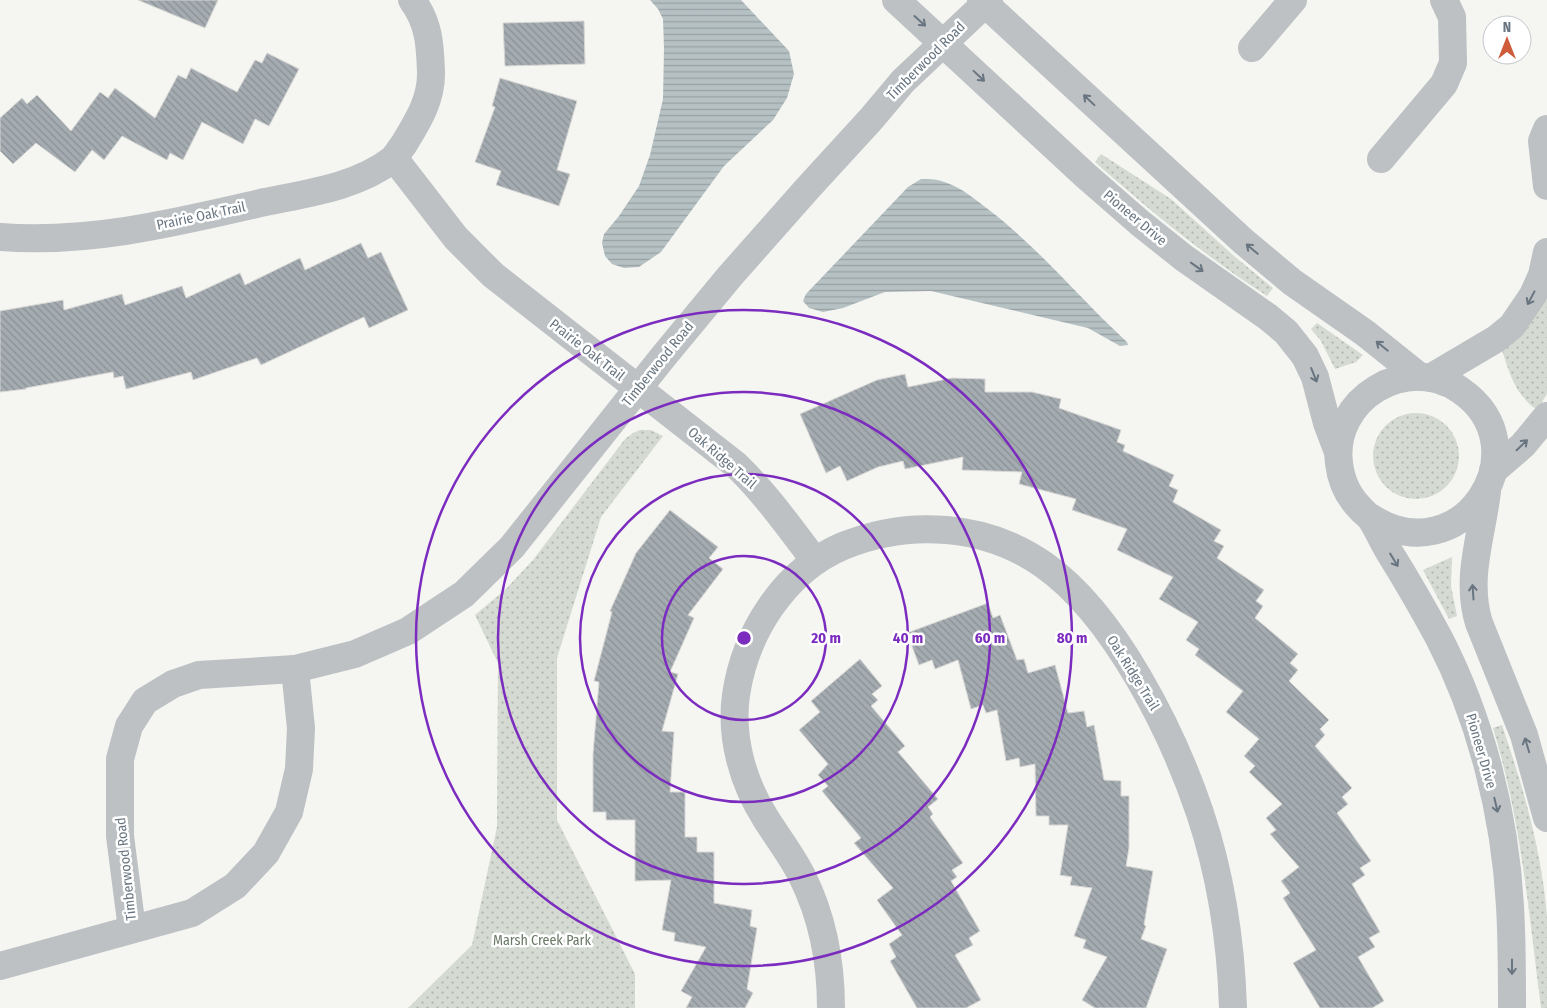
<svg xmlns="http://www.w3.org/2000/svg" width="1547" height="1008" viewBox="0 0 1547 1008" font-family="'Fira Sans Condensed',sans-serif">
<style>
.park{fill:url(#park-dots)}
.water{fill:url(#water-rules)}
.building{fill:url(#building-back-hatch);stroke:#d7d7d5}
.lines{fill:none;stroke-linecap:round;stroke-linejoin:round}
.minor{stroke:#bdc1c4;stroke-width:28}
.oneway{stroke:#687580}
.ring{fill:none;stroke:#7b2cbf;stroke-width:2.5}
.labels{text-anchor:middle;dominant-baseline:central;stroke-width:5;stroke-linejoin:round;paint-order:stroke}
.street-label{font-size:14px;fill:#687580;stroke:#fff}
.park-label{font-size:14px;fill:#6a7866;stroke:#fff}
.centre{fill:#7b2cbf;stroke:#fff;stroke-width:2.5}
.ring-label{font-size:15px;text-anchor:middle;font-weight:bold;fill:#7b2cbf;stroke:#fff;stroke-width:5;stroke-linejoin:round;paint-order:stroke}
</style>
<defs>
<pattern id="park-dots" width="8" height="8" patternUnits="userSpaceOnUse" patternTransform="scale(1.25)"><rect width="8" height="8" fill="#d5dad2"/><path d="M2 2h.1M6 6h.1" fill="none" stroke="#b1b5b0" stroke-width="1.8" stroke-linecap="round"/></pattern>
<pattern id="water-rules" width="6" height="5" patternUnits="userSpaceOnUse" patternTransform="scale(1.25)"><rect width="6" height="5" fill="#b6c1c4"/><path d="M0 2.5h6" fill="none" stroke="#98a1a4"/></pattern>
<pattern id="building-back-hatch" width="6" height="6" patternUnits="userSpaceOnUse" patternTransform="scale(1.25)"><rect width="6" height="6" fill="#a5acb1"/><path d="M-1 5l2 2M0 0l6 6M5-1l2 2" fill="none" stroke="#8a9195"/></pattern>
</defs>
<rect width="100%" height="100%" fill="#f5f5f2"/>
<g class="park">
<path d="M1101,154L1171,199L1234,256L1273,288L1267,296C1205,256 1149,210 1095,162Z"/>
<path d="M1547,292V394L1537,410C1515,394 1510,375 1502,350Z"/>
<polygon points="1317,323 1363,355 1356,362 1335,369 1321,341 1311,329"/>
<circle cx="1416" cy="456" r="43"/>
<polygon points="640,430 651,430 663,436 601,517 557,658 557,820 635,974 635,1008 408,1008 472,945 497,827 498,663 475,615 506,589 533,560 625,439 633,433"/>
<polygon points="1452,557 1451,586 1457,616 1449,619 1423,570"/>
<path d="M1502,725C1523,787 1542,851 1547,917C1547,947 1547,978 1547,1008H1541C1529,914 1521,819 1493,728Z"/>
</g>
<g class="water">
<polygon points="650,0 741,0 789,51 794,74 787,98 773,120 724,166 661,252 639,267 624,268 612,264 605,256 602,243 604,234 619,216 639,186 650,155 663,99 664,48 663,19 658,9"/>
<path d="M921,179C930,179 938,179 947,183C962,188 976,200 989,210C1040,249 1080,299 1127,342L1128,345L1120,346L1088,328L931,291L885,292L843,308L823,312L809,308L803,301L806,294L908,187Z"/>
</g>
<g class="building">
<polygon points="138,0 218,0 205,28"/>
<polygon points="584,21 585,64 505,66 503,23"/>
<polygon points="267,53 299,69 269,126 255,119 243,144 202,122 183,160 170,153 167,160 122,136 104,160 92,150 75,172 36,143 13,164 0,151 0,118 22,98 27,104 37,95 71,131 100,92 108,98 115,88 155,118 178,75 186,79 191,68 237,92 255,60 262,63"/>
<polygon points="500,78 577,101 557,170 570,174 559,206 496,185 501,171 475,162 495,107 492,106"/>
<polygon points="361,243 368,258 381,252 408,310 369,328 364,317 261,365 257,358 193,380 191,372 126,389 123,376 114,378 113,372 26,388 26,389 0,392 0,311 63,300 64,310 122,294 125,305 182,286 186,298 240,273 245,285 300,258 305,270"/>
<polygon points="905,374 908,387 952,378 985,379 985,392 1032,392 1061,399 1059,408 1121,430 1117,442 1125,445 1123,451 1174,475 1169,486 1178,490 1173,502 1221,530 1214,541 1224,546 1217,558 1264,590 1256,601 1263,606 1255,618 1298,654 1290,663 1298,670 1289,681 1329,720 1320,729 1325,735 1315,746 1352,788 1342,797 1348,804 1337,813 1371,861 1360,868 1365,875 1352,884 1380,932 1369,938 1375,947 1358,957 1384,1001 1372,1008 1320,1008 1293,963 1316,950 1283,898 1290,893 1281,881 1299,867 1270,834 1276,830 1266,818 1282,804 1249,772 1255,766 1244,756 1259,739 1226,712 1243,691 1195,655 1199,649 1186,640 1198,622 1159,599 1173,577 1117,550 1127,529 1072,510 1076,499 1019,484 1022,472 962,470 963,457 905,469 903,461 878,467 847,481 840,466 826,473 800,414 877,380"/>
<polygon points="670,510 718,547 709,558 723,569 688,615 694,618 670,672 678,674 662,731 674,732 670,792 685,792 685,837 697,837 697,852 714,852 714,903 752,910 750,926 757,928 747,989 753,993 745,1008 686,1008 692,997 681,991 706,947 674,941 675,933 662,930 671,880 635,881 635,820 606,820 606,812 593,812 593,754 599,682 594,681 612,612 610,611 636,553"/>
<polygon points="988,603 993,618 1000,615 1017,660 1024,659 1028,673 1055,665 1068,713 1084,711 1087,727 1094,725 1104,780 1121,781 1121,796 1129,796 1129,848 1126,866 1153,871 1144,925 1146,926 1141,939 1167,949 1146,1008 1095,1008 1082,1000 1107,957 1083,948 1086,940 1074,936 1092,888 1070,885 1072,877 1060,875 1068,825 1049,825 1049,816 1036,816 1035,764 1020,767 1019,758 1006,761 997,710 986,713 983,705 971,709 958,660 935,669 932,660 919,665 907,633"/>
<polygon points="860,659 882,686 872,694 878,700 871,706 905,746 898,752 938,799 928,807 933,814 930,817 963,863 952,870 957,877 951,881 980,931 969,938 973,945 955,955 981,1000 966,1008 917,1008 890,961 896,957 889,944 902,935 877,900 893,888 854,843 861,838 822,791 828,786 818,775 828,764 799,730 820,712 811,701"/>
</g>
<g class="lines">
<g class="minor">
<polyline points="896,0 1085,175 1140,223 1184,258 1268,317 1286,332 1305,356 1315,377 1327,423 1338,452"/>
<polyline points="981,0 1243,241 1292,282 1365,333 1420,377"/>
<polyline points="1252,48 1293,0"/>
<polyline points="1547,129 1542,141 1547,186"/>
<path d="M394,158L456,238L493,275L736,465C766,494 790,528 815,561"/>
<polyline points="1381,159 1444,84 1453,63 1452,17 1444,0"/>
<path d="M0,237C90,244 178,222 265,202C308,193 357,187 393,159C397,155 400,149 404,144C418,121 432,99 431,71C430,44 429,23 412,0"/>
<polyline points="1430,378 1496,339 1512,326 1533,295 1542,275 1547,252"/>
<polyline points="1493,471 1523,445 1547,416"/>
<path d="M1487,491C1482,536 1465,578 1479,623L1524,735L1547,818"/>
<path d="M1370,517C1461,577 1545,448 1460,390C1407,353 1331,399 1339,463C1341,481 1348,496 1360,508C1363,512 1368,515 1371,519C1377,528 1382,540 1388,550C1406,579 1423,608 1439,638C1481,719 1505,815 1510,906C1512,940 1512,974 1512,1008"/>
<polyline points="132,929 120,836 120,759 129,726 145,701 173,684 199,675 295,669 355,654 408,631 464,594 512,547 663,357 730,276 807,189 872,118 903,81 989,0"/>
<polyline points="0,966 192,913 235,886 266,853 289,812 299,769 301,728 295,669"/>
<path d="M831,1008C831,962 823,918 802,876C792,856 778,838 766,819C743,783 730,738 736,695C745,633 784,571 843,546C909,519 986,524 1044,565C1115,615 1173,733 1200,813C1221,876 1231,942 1233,1008"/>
</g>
</g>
<defs><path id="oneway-shaft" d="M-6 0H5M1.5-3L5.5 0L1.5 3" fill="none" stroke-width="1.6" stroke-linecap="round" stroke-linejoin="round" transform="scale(1.25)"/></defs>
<g class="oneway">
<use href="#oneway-shaft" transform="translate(920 21) rotate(42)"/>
<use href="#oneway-shaft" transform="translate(979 76) rotate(43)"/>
<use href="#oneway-shaft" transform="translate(1089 100) rotate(-137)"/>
<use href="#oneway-shaft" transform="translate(1252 249) rotate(-140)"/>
<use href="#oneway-shaft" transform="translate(1197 267) rotate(36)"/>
<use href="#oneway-shaft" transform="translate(1531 298) rotate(118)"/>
<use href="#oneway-shaft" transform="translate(1382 346) rotate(-141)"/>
<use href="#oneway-shaft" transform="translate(1314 375) rotate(68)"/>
<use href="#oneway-shaft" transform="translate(1522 445) rotate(-44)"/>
<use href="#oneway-shaft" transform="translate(1394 560) rotate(59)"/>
<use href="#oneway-shaft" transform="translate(1473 592) rotate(-94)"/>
<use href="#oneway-shaft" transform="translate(1527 745) rotate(-107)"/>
<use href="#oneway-shaft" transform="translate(1496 805) rotate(77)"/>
<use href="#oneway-shaft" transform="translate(1512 967) rotate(90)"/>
</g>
<g class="ring">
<circle cx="744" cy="638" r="82"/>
<circle cx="744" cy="638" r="164"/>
<circle cx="744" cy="638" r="246"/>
<circle cx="744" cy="638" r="328"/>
</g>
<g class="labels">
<g class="street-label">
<text transform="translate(926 61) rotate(-45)">Timberwood Road</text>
<text transform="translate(201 216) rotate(-12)">Prairie Oak Trail</text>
<text transform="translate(1135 218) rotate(40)">Pioneer Drive</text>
<text transform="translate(587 350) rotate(38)">Prairie Oak Trail</text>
<text transform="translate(658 364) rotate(-51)">Timberwood Road</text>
<text transform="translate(722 458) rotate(41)">Oak Ridge Trail</text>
<text transform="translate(1133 673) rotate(58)">Oak Ridge Trail</text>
<text transform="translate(1481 751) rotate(74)">Pioneer Drive</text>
<text transform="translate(126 869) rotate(-96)">Timberwood Road</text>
</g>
<g class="park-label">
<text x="542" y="940">Marsh Creek Park</text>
</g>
</g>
<circle cx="744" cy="638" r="8" class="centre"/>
<g class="ring-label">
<text x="826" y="643">20 m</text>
<text x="908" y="643">40 m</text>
<text x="990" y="643">60 m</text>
<text x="1072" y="643">80 m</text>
</g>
<g transform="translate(1507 40)"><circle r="24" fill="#ffffff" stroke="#c3c8cc"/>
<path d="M0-4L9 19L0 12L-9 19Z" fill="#ce5b39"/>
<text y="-8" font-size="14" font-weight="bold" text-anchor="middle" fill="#687580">N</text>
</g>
</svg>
